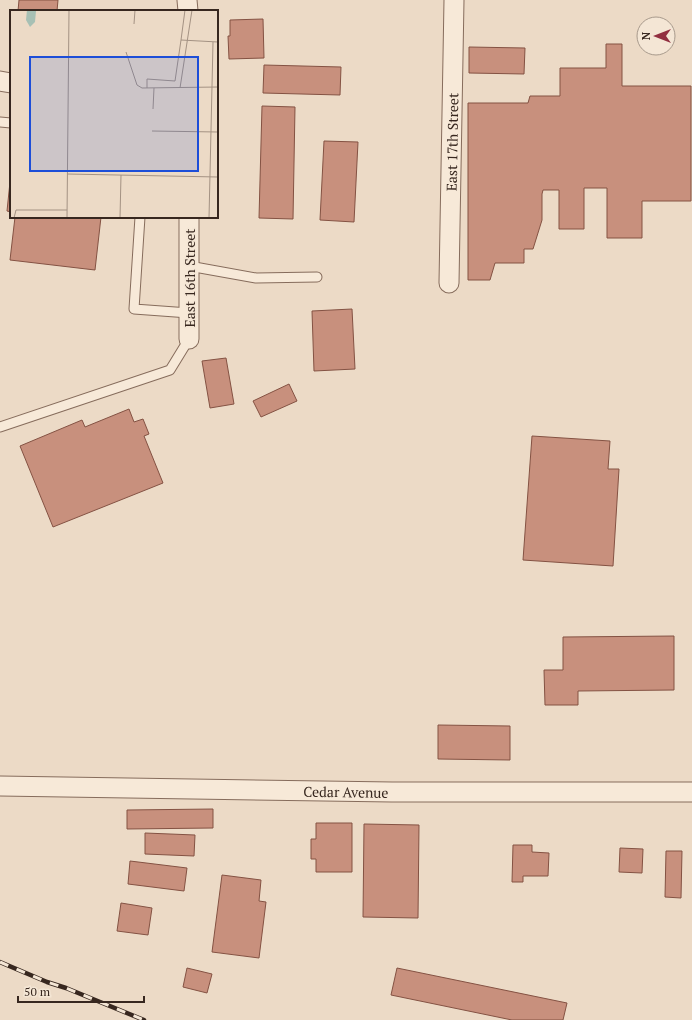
<svg xmlns="http://www.w3.org/2000/svg" width="692" height="1020" viewBox="0 0 692 1020" font-family="'PT Serif',serif">
<style>
.building{fill:#c8907d;stroke:#845243}
.lines{fill:none;stroke-linecap:round;stroke-linejoin:round}
.service-casing{stroke:#866c5c;stroke-width:11}
.minor-casing{stroke:#866c5c;stroke-width:21}
.service{stroke:#f7e9d8;stroke-width:9}
.minor{stroke:#f7e9d8;stroke-width:19}
.rail-casing{stroke:#37271f;stroke-width:4.5}
.rail{stroke:#f4e6d5;stroke-width:3;stroke-dasharray:9;stroke-linecap:butt}
.labels{text-anchor:middle;dominant-baseline:central;stroke-width:3;stroke-linejoin:round;paint-order:stroke}
.street-label{font-size:14px;fill:#37271f;stroke:#f4e6d5}
.inset-road{fill:none;stroke:#a49283;stroke-width:1}
.view{fill:#1d4ed8;fill-opacity:0.15;stroke:#1d4ed8;stroke-width:2}
.inset-edge{fill:none;stroke:#37271f;stroke-width:2}
</style>
<rect width="100%" height="100%" fill="#ecdac6"/>
<g class="building">
<polygon points="19,0 58,0 57,11 18,11"/>
<polygon points="263,19 264,58 229,59 228,36 230,36 230,20"/>
<polygon points="606,44 622,44 622,86 691,86 691,201 642,201 642,238 607,238 607,188 584,188 584,229 559,229 559,190 543,190 542,194 542,220 533,249 524,249 524,263 495,263 490,280 468,280 468,103 528,103 530,96 560,96 560,68 606,68"/>
<polygon points="469,47 525,48 524,74 469,73"/>
<polygon points="264,65 341,67 340,95 263,93"/>
<polygon points="262,106 295,107 293,219 259,218"/>
<polygon points="324,141 358,142 354,222 320,220"/>
<polygon points="10,182 11,182 11,212 7,211"/>
<polygon points="15,217 101,217 95,270 10,260"/>
<polygon points="352,309 355,369 314,371 312,311"/>
<polygon points="226,358 234,404 210,408 202,361"/>
<polygon points="289,384 297,401 261,417 253,401"/>
<polygon points="129,409 134,422 143,419 149,434 144,436 163,483 53,527 20,446 82,420 85,427"/>
<polygon points="532,436 610,441 608,469 619,469 613,566 523,560"/>
<polygon points="674,636 674,690 578,691 578,705 545,705 544,670 563,670 563,637"/>
<polygon points="438,725 510,726 510,760 438,759"/>
<polygon points="213,809 213,828 127,829 127,810"/>
<polygon points="316,823 352,823 352,872 316,872 316,859 311,859 311,839 316,839"/>
<polygon points="364,824 419,825 418,918 363,917"/>
<polygon points="145,833 195,835 194,856 145,854"/>
<polygon points="513,845 532,845 532,852 549,853 548,876 523,876 523,882 512,882"/>
<polygon points="620,848 643,849 642,873 619,872"/>
<polygon points="666,851 682,851 681,898 665,897"/>
<polygon points="130,861 187,868 184,891 128,884"/>
<polygon points="222,875 261,880 259,901 266,902 259,958 212,952"/>
<polygon points="121,903 152,908 148,935 117,931"/>
<polygon points="187,968 212,974 207,993 183,987"/>
<polygon points="397,968 567,1003 563,1020 512,1020 391,995"/>
</g>
<g class="lines">
<g class="service-casing">
<g id="service">
<polyline points="0,122 11,123"/>
<polyline points="140,217 134,309 189,313"/>
<polyline points="189,266 256,278 317,277"/>
<polyline points="0,427 170,370 189,339"/>
</g>
</g>
<g class="minor-casing">
<g id="minor">
<polyline points="187,0 188,11"/>
<polyline points="0,81 11,83"/>
<path id="s1" d="M449,283L454,0"/>
<polyline points="189,339 189,217"/>
<path id="s2" d="M0,786L392,792H692"/>
</g>
</g>
<use href="#service" class="service"/>
<use href="#minor" class="minor"/>
<g class="rail-casing">
<polyline id="rail" points="0,962 47,982 66,988 144,1020"/>
</g>
<use href="#rail" class="rail"/>
</g>
<g class="labels">
<g class="street-label">
<text stroke="none"><textPath href="#s1" startOffset="141">East 17th Street</textPath></text>
<text transform="translate(189 278) rotate(-90)">East 16th Street</text>
<text stroke="none"><textPath href="#s2" startOffset="346">Cedar Avenue</textPath></text>
</g>
</g>
<g transform="translate(10 10)">
<rect width="208" height="208" fill="#ecdac6"/>
<path d="M17,0L26,1L25,12L20,17L16,10Z" fill="#a7c0b4"/>
<path class="inset-road" d="M124,14L125,0M171,30L175,0M116,42L127,75L132,78L208,77M137,78V69L165,71L171,30L208,32M170,78L182,0M143,99L144,78M142,121L208,122M57,164L208,167M4,208L6,200H57M57,208L59,0M110,208L111,165M199,208L203,32"/>
<path class="view" d="M20,47H188V161H20Z"/>
<rect width="208" height="208" class="inset-edge"/>
</g>
<g transform="translate(656 36) rotate(270)"><circle r="19" fill="#f4e6d5" stroke="#a89a8c"/>
<path d="M0-3L7 15L0 10L-7 15Z" fill="#922f40"/>
<text y="-6" font-size="11" font-weight="bold" text-anchor="middle" fill="#37271f">N</text>
</g>
<path d="M18 996v6h126v-6" fill="none" stroke="#37271f" stroke-width="2"/>
<text x="24" y="996" font-size="12" fill="#37271f" stroke="#f4e6d5" stroke-width="3" paint-order="stroke">50 m</text>
</svg>
